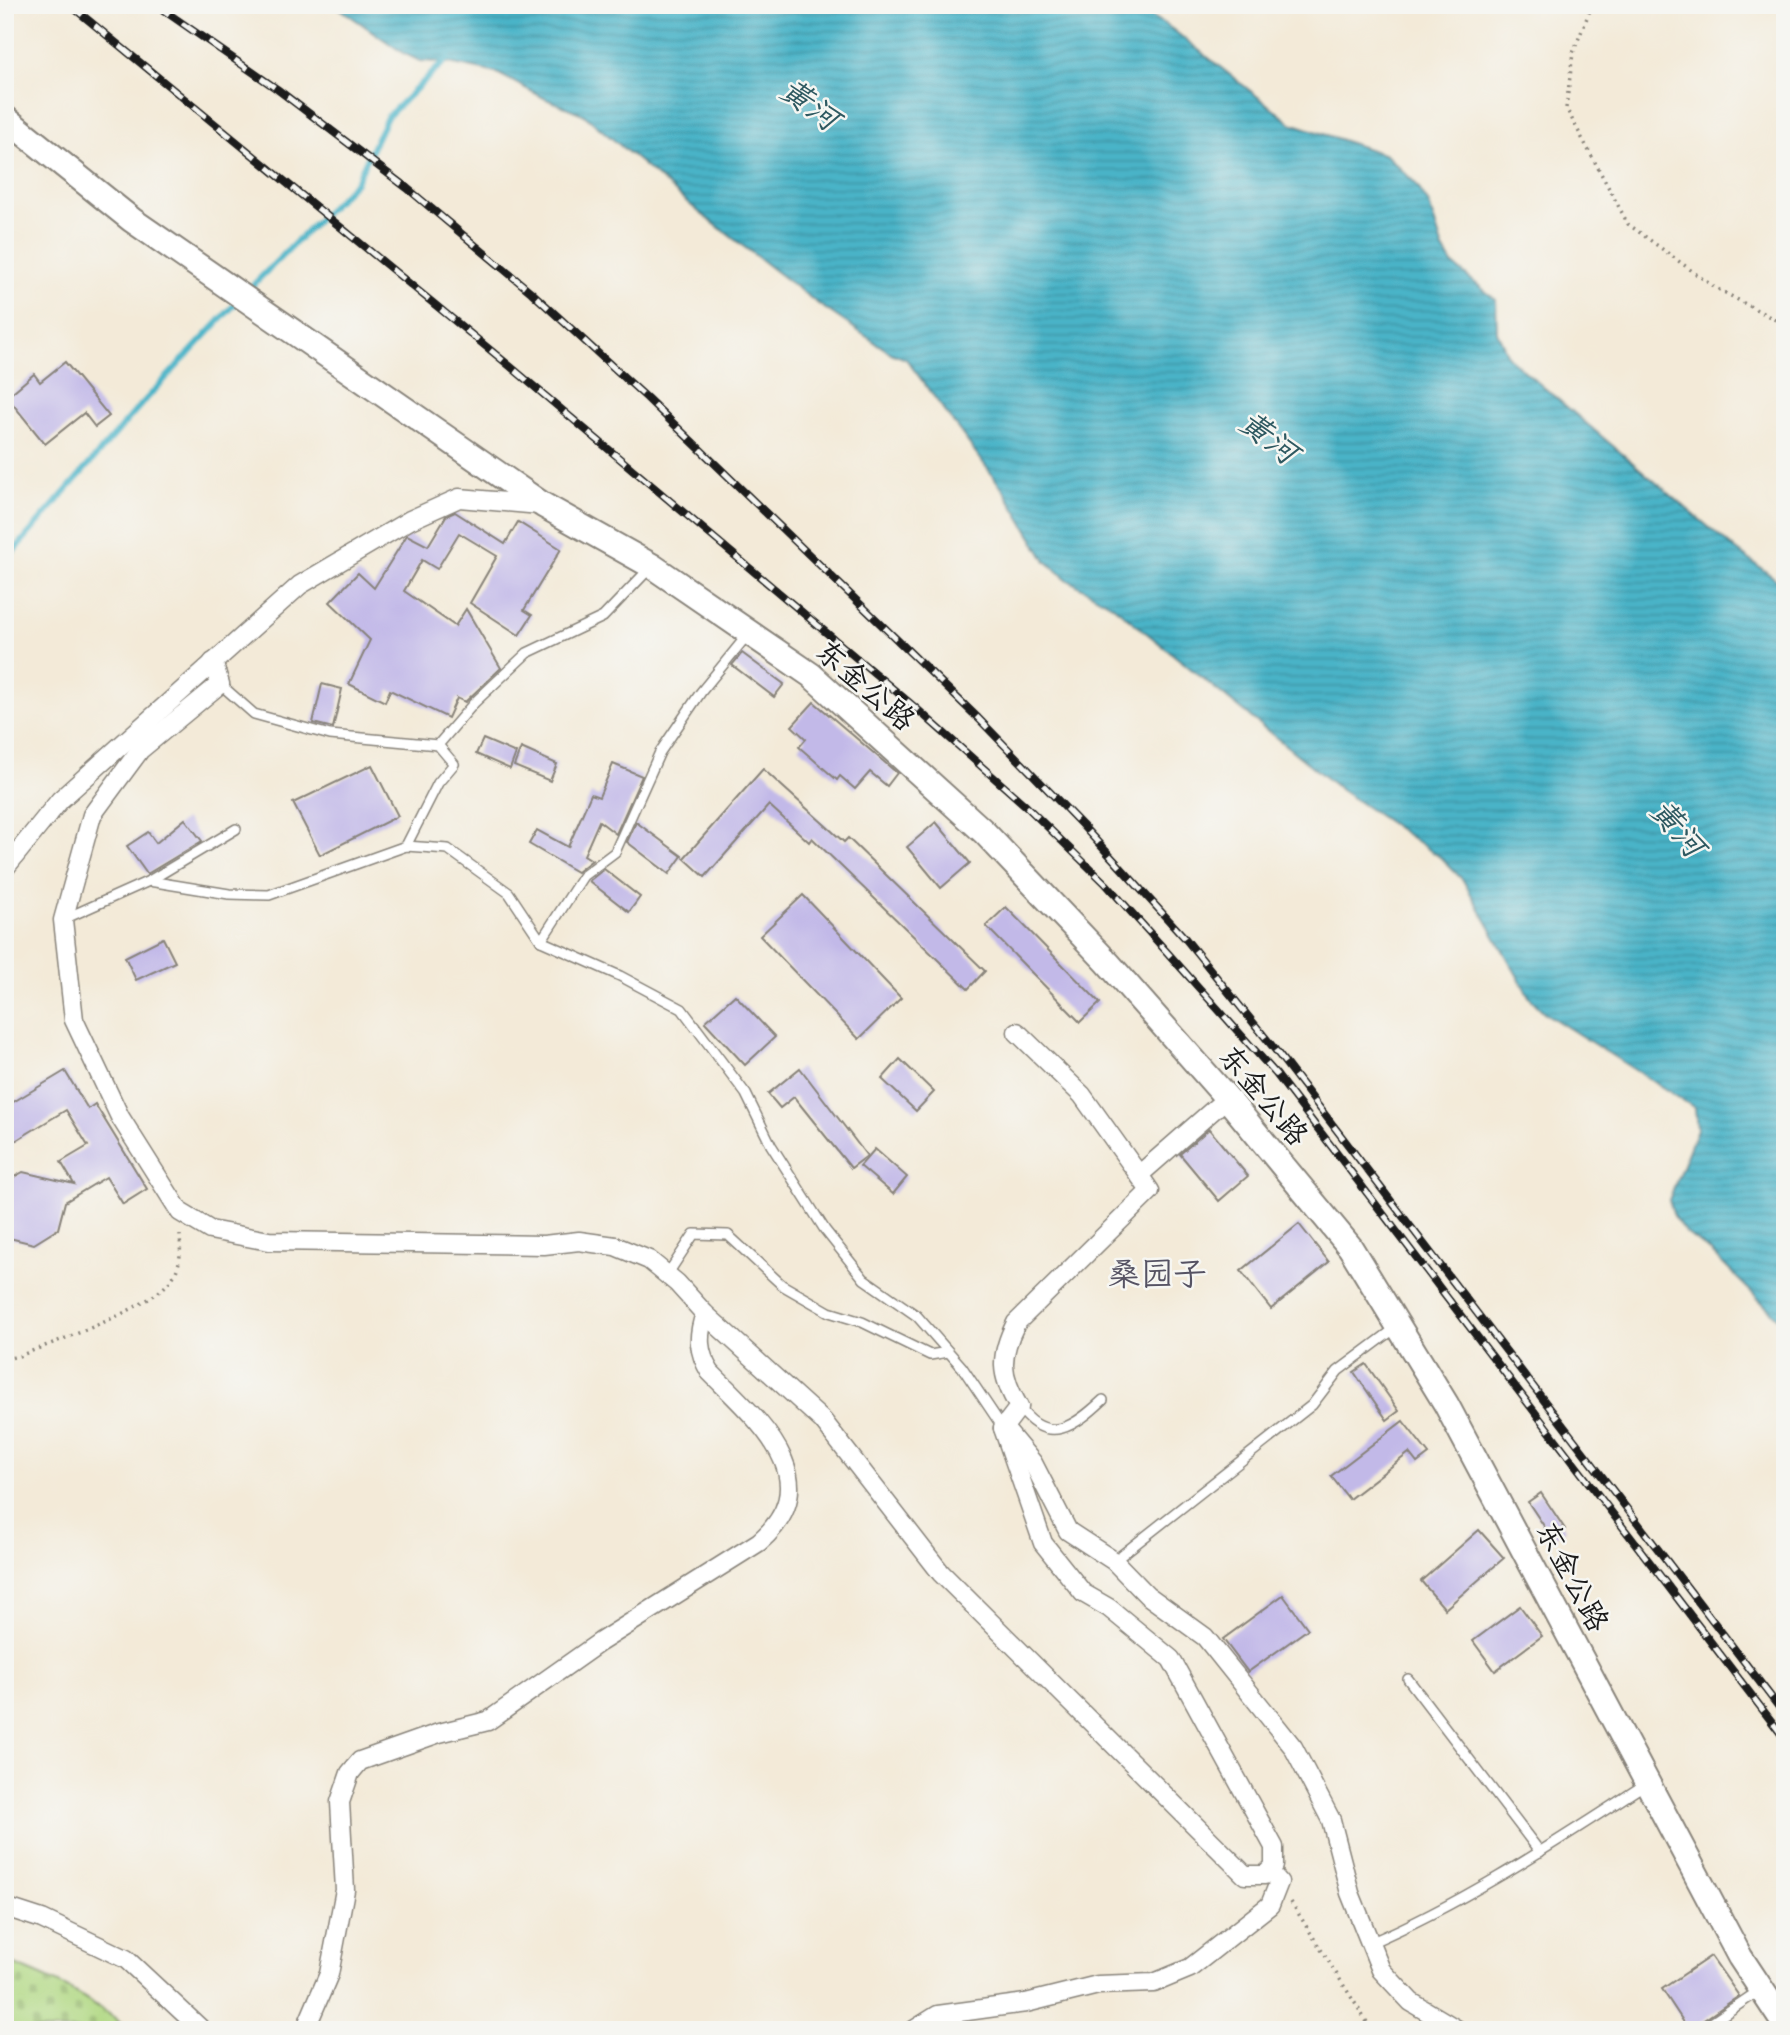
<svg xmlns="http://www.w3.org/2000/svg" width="1790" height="2035" viewBox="0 0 1790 2035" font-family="Itim,'LXGW WenKai TC',sans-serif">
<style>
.cemetery{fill:url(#cemetery-stones);stroke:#667a4f;stroke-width:2}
.water{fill:url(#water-rules);stroke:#336872;stroke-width:2}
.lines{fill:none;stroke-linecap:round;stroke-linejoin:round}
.stream{stroke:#4ab4c8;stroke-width:6}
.building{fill:#c2b9e8}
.lane-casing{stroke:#88837a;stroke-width:12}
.street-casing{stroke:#88837a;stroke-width:21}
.secondary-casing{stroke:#88837a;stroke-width:28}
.path{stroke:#88837a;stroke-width:3.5;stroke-dasharray:2 5;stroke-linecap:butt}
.lane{stroke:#fff;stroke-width:9}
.street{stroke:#fff;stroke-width:18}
.secondary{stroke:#fff;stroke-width:24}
.rail-casing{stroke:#1c1c1c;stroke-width:8}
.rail{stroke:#f6f6f2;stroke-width:5;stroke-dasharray:16;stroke-linecap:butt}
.labels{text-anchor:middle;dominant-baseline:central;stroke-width:5;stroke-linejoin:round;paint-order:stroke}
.street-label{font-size:30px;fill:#1c1c1c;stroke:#f6f6f2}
.water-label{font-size:32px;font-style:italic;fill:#2e5961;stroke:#f6f6f2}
.quarter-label{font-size:33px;fill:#565363;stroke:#f6f6f2}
</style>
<defs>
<pattern id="cemetery-stones" width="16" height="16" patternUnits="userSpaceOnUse" patternTransform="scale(1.75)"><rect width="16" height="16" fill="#b0d882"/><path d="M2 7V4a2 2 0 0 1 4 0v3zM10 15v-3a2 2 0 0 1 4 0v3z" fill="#97b970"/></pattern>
<pattern id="water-rules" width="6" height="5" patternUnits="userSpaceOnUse" patternTransform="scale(1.75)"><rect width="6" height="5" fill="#4ab4c8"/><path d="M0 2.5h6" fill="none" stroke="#3d92a2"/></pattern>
</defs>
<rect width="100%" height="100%" fill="#f6f6f2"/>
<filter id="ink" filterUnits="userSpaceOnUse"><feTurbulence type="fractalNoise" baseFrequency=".0143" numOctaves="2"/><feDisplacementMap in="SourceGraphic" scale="14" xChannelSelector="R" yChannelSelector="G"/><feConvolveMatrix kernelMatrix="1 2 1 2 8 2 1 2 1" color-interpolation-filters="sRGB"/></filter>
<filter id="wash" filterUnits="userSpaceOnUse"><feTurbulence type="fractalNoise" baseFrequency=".00686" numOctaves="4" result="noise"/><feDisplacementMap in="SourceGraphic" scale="28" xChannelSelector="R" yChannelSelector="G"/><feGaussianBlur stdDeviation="1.57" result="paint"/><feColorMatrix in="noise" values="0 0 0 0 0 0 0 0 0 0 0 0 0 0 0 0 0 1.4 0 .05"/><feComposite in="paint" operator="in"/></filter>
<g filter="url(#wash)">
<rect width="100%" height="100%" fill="#f3ead8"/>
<path class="cemetery" d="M5,1961C59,1982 85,1995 131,2030H5Z"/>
<polygon class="water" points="335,5 1135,5 1172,29 1291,123 1386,155 1415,183 1429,204 1443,249 1452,264 1496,300 1497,332 1509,358 1731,546 1785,586 1785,1325 1711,1252 1685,1232 1674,1217 1669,1200 1697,1129 1695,1108 1545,1013 1530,998 1463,880 1440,857 1341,790 1112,605 1068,580 1046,561 1005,492 906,359 891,353 817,303 699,212 583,114 546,99 497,73 444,62 420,61 403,53"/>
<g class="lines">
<g class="stream">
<polyline points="247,291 356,182 387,117 448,58"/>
<polyline points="5,561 138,408 237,302"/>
</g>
</g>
<g id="blocks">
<g class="building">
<polygon points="65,362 109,416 95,427 84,413 45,444 7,397 34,374 40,382"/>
<polygon points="455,512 505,544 518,522 561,549 524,610 532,615 519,635 470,603 497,556 459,533 437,569 422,560 404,591 455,626 466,609 501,668 465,702 457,698 448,718 390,690 385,702 349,684 370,640 330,602 358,573 374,588 407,535 428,546 446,516"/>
<polygon points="742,653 784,684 774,697 732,665"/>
<polygon points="322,684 342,689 333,728 313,723"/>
<polygon points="814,702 897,773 887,786 870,772 855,789 840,776 837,780 799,747 806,739 792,726"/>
<polygon points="483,739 516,753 510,769 476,754"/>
<polygon points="521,748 557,764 550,781 514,766"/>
<polygon points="613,764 642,776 616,834 599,821 584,855 592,860 577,872 529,844 537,830 568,847 591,794 599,797"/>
<polygon points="372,765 398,816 320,855 293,803"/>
<polygon points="763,769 844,842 848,838 985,971 968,989 812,838 809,842 769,805 705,877 684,858"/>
<polygon points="185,819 202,841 147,874 127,846 148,832 156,843"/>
<polygon points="636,822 682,856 669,874 627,842"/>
<polygon points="936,822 970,863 941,888 907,847"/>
<polygon points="604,869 640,897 629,912 589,881"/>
<polygon points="803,895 901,998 859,1039 760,936"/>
<polygon points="1006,907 1100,1003 1080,1022 986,926"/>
<polygon points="163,938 175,962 136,980 125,957"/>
<polygon points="735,995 775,1037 745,1065 705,1022"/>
<polygon points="900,1059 934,1092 916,1111 882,1079"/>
<polygon points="800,1068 867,1156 851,1168 794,1097 780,1108 768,1094"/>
<polygon points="65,1071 88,1109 95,1104 147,1189 123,1204 106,1177 65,1202 58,1229 34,1244 5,1237 5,1182 23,1172 74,1184 61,1162 88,1146 66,1110 5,1147 5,1107"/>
<polygon points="1209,1129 1248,1176 1219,1201 1180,1154"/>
<polygon points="875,1149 907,1177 893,1194 860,1166"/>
<polygon points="1299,1224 1329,1262 1271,1309 1241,1271"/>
<polygon points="1366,1364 1399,1411 1387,1420 1354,1372"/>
<polygon points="1403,1421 1429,1454 1417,1463 1409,1453 1349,1499 1331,1476"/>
<polygon points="1541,1493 1565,1529 1552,1538 1528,1502"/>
<polygon points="1479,1530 1504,1558 1445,1609 1421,1581"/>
<polygon points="1283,1595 1308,1629 1248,1672 1223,1639"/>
<polygon points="1520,1606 1542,1636 1495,1671 1473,1641"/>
<polygon points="1711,1956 1739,1996 1689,2030 1662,1989"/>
</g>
</g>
</g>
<g filter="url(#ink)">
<use href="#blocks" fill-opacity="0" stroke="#88837a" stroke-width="2"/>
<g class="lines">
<g class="lane-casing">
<g id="lane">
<polyline points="220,684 254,714 330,735 438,745 454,764 438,783 406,846"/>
<polyline points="438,745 474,703 527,653 603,617 651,567"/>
<polyline points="149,881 236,829"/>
<polyline points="64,919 149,881 229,894 269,895 406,846 448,849 509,893 541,941 620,976 682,1009 746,1094 771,1145 825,1230 864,1279 917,1316 962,1367 1003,1428"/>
<polyline points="541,941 583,876 615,852 660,752 701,692 749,633"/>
<polyline points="667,1275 694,1234 728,1235 782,1285 829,1312 862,1322 930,1355 948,1352"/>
<path d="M1019,1407C1048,1447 1075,1426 1103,1400"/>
<polyline points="1114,1561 1312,1405 1338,1371 1397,1327"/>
<polyline points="1408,1679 1540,1852"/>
<path d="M1370,1943C1468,1901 1557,1841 1647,1783"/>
<polyline points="1701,2030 1760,1990"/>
</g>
</g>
<g class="street-casing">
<g id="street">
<polyline points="213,662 220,684 140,750 92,815 63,920 74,1020 120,1117 180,1212 210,1230 269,1241 544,1245 579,1241 615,1246 649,1260 677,1283 705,1314 823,1421 941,1573 1245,1875 1265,1875 1274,1866 1274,1847 1171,1659 1109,1608 1083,1593 1043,1543 1003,1428"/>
<polyline points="5,868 60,800 300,585 410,520 459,498 540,505"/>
<polyline points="1017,1032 1082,1095 1139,1175"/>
<path d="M1003,1428L1019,1407C1000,1375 999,1357 1016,1323L1150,1191L1139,1175L1227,1098"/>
<polyline points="1008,1433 1033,1463 1068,1531 1114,1561 1147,1595 1205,1637 1293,1747 1331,1820 1350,1893 1381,1970 1411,2002 1458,2030"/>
<polyline points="5,1907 42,1919 126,1959 202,2030"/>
<path d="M305,2030L329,1974L345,1890L340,1802L350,1773L360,1761L439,1733L488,1721L600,1642L759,1542C831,1480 757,1420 710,1372C698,1352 697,1336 705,1314"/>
<polyline points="914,2030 938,2015 1026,2003 1098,1985 1154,1983 1190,1968 1270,1905 1279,1882 1270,1872"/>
</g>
</g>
<g class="secondary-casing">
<polyline id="secondary" points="5,118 132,220 543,505 652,566 811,675 984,832 1108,963 1227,1098 1350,1247 1446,1404 1740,1957 1785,2025"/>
</g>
<g class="path">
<polyline points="1592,5 1573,53 1566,108 1628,224 1714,287 1785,325"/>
<path d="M5,1359L19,1356C56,1341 146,1311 170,1281C181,1268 181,1251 180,1235"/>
<polyline points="1291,1902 1372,2030"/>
</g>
<use href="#lane" class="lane"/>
<use href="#street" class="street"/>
<use href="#secondary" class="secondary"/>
<g class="rail-casing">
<g id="rail">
<polyline points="70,5 511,367 917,709 1026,806 1106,884 1276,1074 1785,1739"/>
<polyline points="156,5 277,89 407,188 531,292 647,398 978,718 1082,825 1184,937 1273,1047 1785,1715"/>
</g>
</g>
<use href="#rail" class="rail"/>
</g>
</g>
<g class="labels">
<g class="street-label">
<text transform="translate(866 685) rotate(41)">东金公路</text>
<text transform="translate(1264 1095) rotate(50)">东金公路</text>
<text transform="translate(1573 1576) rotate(62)">东金公路</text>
</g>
<g class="water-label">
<text transform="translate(810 104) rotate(36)">黄河</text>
<text transform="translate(1269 437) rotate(38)">黄河</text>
<text transform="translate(1678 828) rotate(49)">黄河</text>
</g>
<g class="quarter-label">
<text x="1157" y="1273">桑园子</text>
</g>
</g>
<rect width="1790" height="2035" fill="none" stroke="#f6f6f2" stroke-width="28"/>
</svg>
